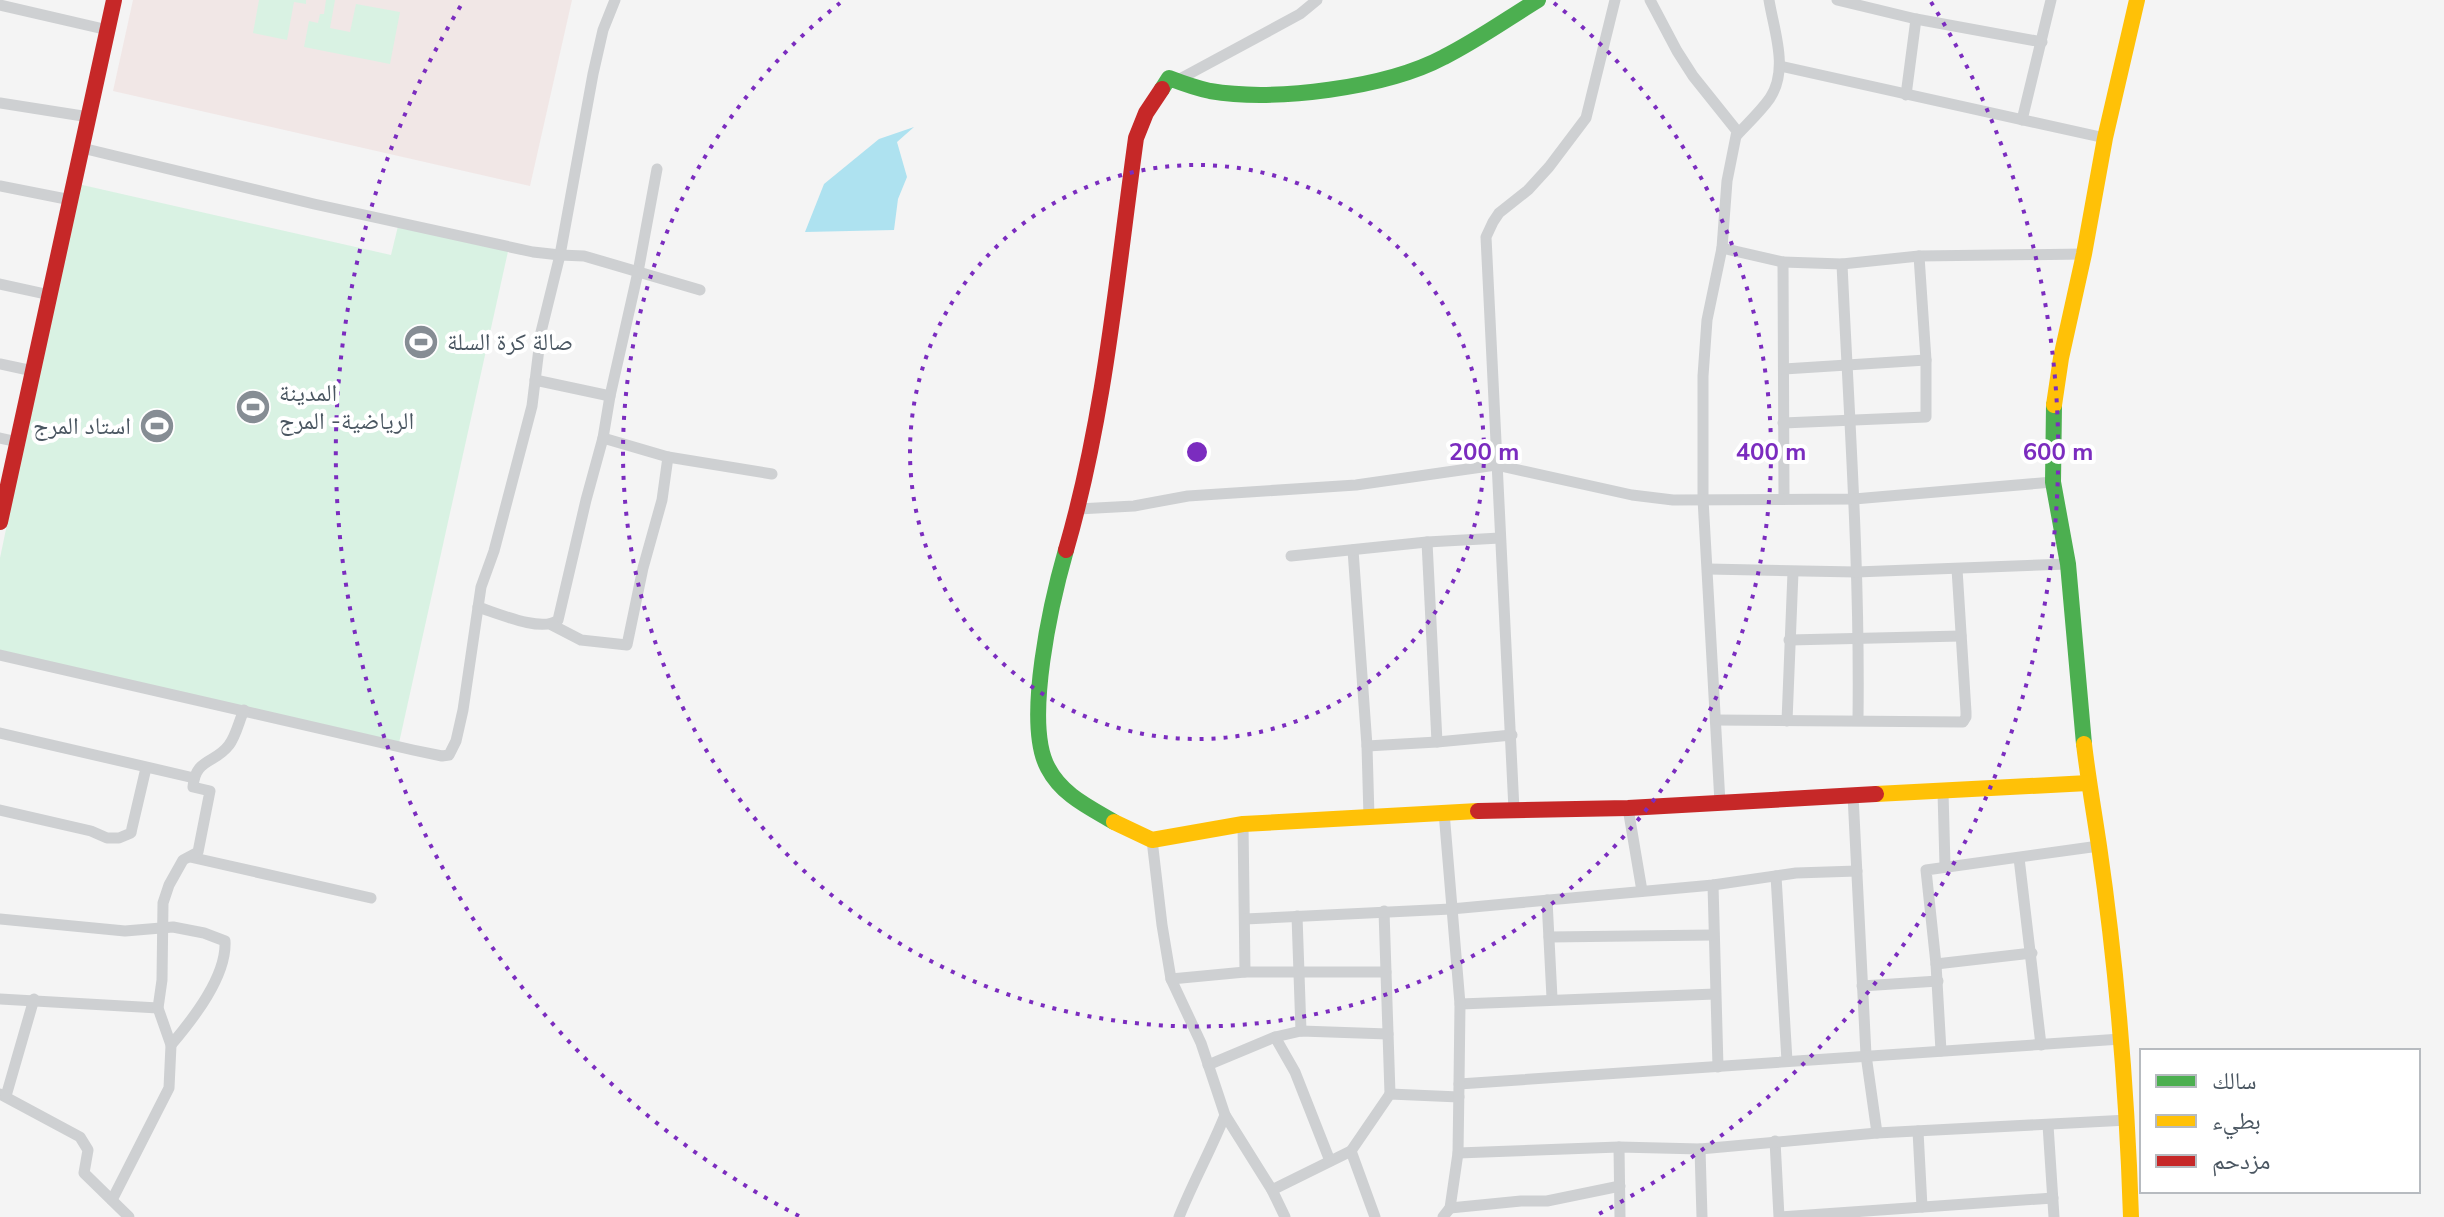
<svg xmlns="http://www.w3.org/2000/svg" width="2444" height="1217" viewBox="0 0 2444 1217" font-family="'Nunito Sans','Noto Naskh Arabic',sans-serif">
<style>
.medical{fill:#f1e7e6}
.green{fill:#d9f2e3}
.water{fill:#aee2f0}
.lines{fill:none;stroke-linecap:round;stroke-linejoin:round}
.street{stroke:#ced0d2;stroke-width:11}
.fast{stroke:#4caf50;stroke-width:16}
.slow{stroke:#ffc107;stroke-width:16}
.jam{stroke:#c62828;stroke-width:16}
.ring{fill:none;stroke:#7b2cbf;stroke-width:4;stroke-dasharray:4 8}
.labels{text-anchor:middle;dominant-baseline:central;stroke-width:8;stroke-linejoin:round;paint-order:stroke}
.poi-label{font-size:24px;fill:#4a5661;stroke:#fff;text-anchor:start}
.centre{fill:#7b2cbf;stroke:#fff;stroke-width:4}
.ring-label{font-size:24px;text-anchor:middle;font-weight:bold;fill:#7b2cbf;stroke:#fff;stroke-width:8;stroke-linejoin:round;paint-order:stroke}
</style>
<rect width="100%" height="100%" fill="#f4f4f4"/>
<polygon class="medical" points="133,0 572,0 530,186 113,91"/>
<g class="green">
<polygon points="259,0 306,0 306,4 294,2 287,40 253,33"/>
<polygon points="326,0 335,0 330,28 350,32 356,4 400,12 390,64 304,47 309,21 318,23 320,14 324,14"/>
<polygon points="78,184 391,255 399,222 509,247 399,743 0,651 0,558"/>
</g>
<polygon class="water" points="914,127 897,142 907,177 898,199 894,230 805,232 824,184 879,139"/>
<g class="lines">
<g class="street">
<polyline points="1650,0 1677,51 1693,76 1737,131 1727,181 1722,248 1707,320 1703,376 1703,499 1720,803"/>
<polyline points="1837,0 1916,19 2042,42"/>
<polyline points="0,5 108,30"/>
<polyline points="1780,66 2105,138"/>
<polyline points="1176,81 1300,14 1317,0"/>
<polyline points="1906,95 1916,19"/>
<polyline points="0,103 89,117"/>
<polyline points="2022,120 2051,0"/>
<path d="M1737,135C1748,123 1761,111 1770,98C1789,69 1774,31 1769,0"/>
<polyline points="82,148 314,204 533,252 560,255 593,74 603,30 615,0"/>
<polyline points="0,186 71,200"/>
<polyline points="1722,248 1783,262 1842,264 1919,256 2084,254"/>
<polyline points="1783,262 1784,499"/>
<path d="M1842,264C1849,416 1860,567 1858,719"/>
<polyline points="0,284 50,295"/>
<polyline points="0,364 33,371"/>
<polyline points="1784,369 1926,360"/>
<polyline points="535,380 610,396"/>
<polyline points="1783,423 1926,417 1926,360 1919,256"/>
<polyline points="0,438 18,442"/>
<polyline points="603,438 668,457 772,474"/>
<polyline points="1078,509 1134,506 1188,496 1356,485 1496,465 1632,495 1673,500 1854,499 2053,482"/>
<polyline points="1427,542 1437,742"/>
<polyline points="1353,550 1367,746 1369,817"/>
<polyline points="1291,556 1427,542 1500,538"/>
<polyline points="1708,569 1856,572 2068,564"/>
<path d="M478,607C497,613 542,633 558,620L586,500L603,438L610,396L638,272L657,169"/>
<polyline points="552,625 581,640 627,645 643,568 662,500 668,457"/>
<polyline points="1789,640 1961,636"/>
<polyline points="0,655 413,750 442,756 449,755 456,741 463,710 481,587 494,551 532,406 541,332 560,255 584,256 700,290"/>
<polyline points="1716,720 1963,722 1966,717 1966,712 1957,569"/>
<polyline points="1787,721 1793,572"/>
<polyline points="0,733 194,778"/>
<polyline points="1367,746 1437,742 1512,735"/>
<polyline points="1943,792 1945,866"/>
<polyline points="1853,795 1866,1055 1877,1133"/>
<polyline points="1628,808 1642,891"/>
<polyline points="0,810 91,831 107,838 119,838 131,833 132,828 146,768"/>
<polyline points="1514,810 1486,237 1493,222 1499,213 1528,190 1549,167 1586,118 1615,0"/>
<polyline points="1243,824 1245,972"/>
<polyline points="1152,840 1162,925 1171,979 1201,1043 1225,1115 1272,1190 1285,1217"/>
<polyline points="190,857 371,898"/>
<polyline points="2019,858 2041,1045"/>
<polyline points="1776,876 1787,1061"/>
<polyline points="1713,885 1718,1067"/>
<polyline points="1547,900 1552,998"/>
<polyline points="1384,911 1390,1094"/>
<polyline points="1297,916 1301,1031"/>
<path d="M0,919L125,931L173,927L204,933L225,941C227,976 193,1019 171,1045"/>
<polyline points="1245,919 1451,909 1713,885 1796,873 1857,871"/>
<polyline points="1549,937 1713,935"/>
<polyline points="1936,964 2032,953"/>
<polyline points="1171,979 1245,972 1386,972"/>
<polyline points="1862,986 1938,981"/>
<polyline points="0,999 158,1008"/>
<polyline points="1460,1004 1715,994"/>
<polyline points="1275,1037 1295,1072 1330,1161"/>
<polyline points="1941,1051 1936,964 1926,870 2099,846"/>
<polyline points="1208,1065 1275,1037 1301,1031 1388,1034"/>
<polyline points="1459,1084 2121,1039"/>
<polyline points="0,1094 80,1137 88,1150 84,1173 129,1217"/>
<polyline points="6,1096 34,999"/>
<polyline points="2048,1125 2054,1217"/>
<polyline points="1918,1131 1922,1207"/>
<polyline points="1775,1141 1779,1217"/>
<polyline points="1619,1147 1620,1217"/>
<polyline points="1700,1149 1702,1217"/>
<polyline points="1351,1151 1390,1094 1459,1097"/>
<polyline points="1458,1153 1619,1147 1700,1149 1877,1133 2128,1120"/>
<polyline points="1272,1190 1351,1151 1375,1217"/>
<path d="M112,1200L169,1088L171,1045L158,1008L162,980L163,903L169,885L183,860L198,852L210,791L193,787C195,758 215,764 229,745C236,736 239,721 244,710"/>
<polyline points="1450,1208 1521,1201 1547,1201 1620,1186"/>
<path d="M1179,1217C1193,1182 1211,1150 1225,1115"/>
<polyline points="1443,1217 1450,1208 1458,1153 1459,1084 1460,1004 1444,812"/>
<polyline points="1780,1217 2053,1198"/>
</g>
<g class="fast">
<path d="M1162,89L1169,78C1182,83 1196,88 1210,91C1274,102 1386,88 1444,57C1476,41 1507,19 1538,0"/>
<polyline points="2054,405 2053,482 2068,564 2084,744"/>
<path d="M1066,550C1052,599 1023,723 1048,768C1062,795 1089,807 1114,822"/>
</g>
<g class="slow">
<polyline points="2054,405 2061,358 2084,254 2105,138 2137,0"/>
<path d="M2084,744C2088,778 2094,812 2099,846C2117,969 2127,1093 2131,1217"/>
<polyline points="1876,794 2088,783"/>
<polyline points="1114,822 1152,840 1243,824 1478,811"/>
</g>
<g class="jam">
<polyline points="0,522 114,0"/>
<path d="M1066,550C1105,416 1117,275 1136,138L1146,113L1162,89"/>
<polyline points="1478,811 1628,808 1876,794"/>
</g>
</g>
<g class="ring">
<circle cx="1197" cy="452" r="287"/>
<path d="M1554 3A574 574 0 1 1 840 3"/>
<path d="M799 1216A861 861 0 0 1 463 2M1931 2A861 861 0 0 1 1595 1216"/>
</g>
<defs>
<g id="stadium-disc" transform="scale(1.8)"><circle r="9.5" fill="#868d94" stroke="#fff"/><path d="M0-5a6.5 5 0 1 0 0 10a6.5 5 0 1 0 0-10ZM-3.5-1.8h7v3.6h-7Z" fill="#fff"/></g>
</defs>
<g fill-rule="evenodd">
<use href="#stadium-disc" x="421" y="342"/>
<use href="#stadium-disc" x="253" y="407"/>
<use href="#stadium-disc" x="157" y="426"/>
</g>
<g class="labels">
<g class="poi-label">
<text x="447" y="342">صالة كرة السلة</text>
<text x="279" y="393">المدينة<tspan x="279" dy="28">الرياضية- المرج</tspan></text>
<text x="131" y="426" text-anchor="end">استاد المرج</text>
</g>
</g>
<circle cx="1197" cy="452" r="12" class="centre"/>
<g class="ring-label">
<text x="1484" y="460">200 m</text>
<text x="1771" y="460">400 m</text>
<text x="2058" y="460">600 m</text>
</g>
<rect x="2140" y="1049" width="280" height="144" fill="#ffffff" stroke="#b7bbc0" stroke-width="2"/>
<rect x="2156" y="1075" width="40" height="12" fill="#4caf50" stroke="#b7bbc0" stroke-width="2"/>
<text x="2212" y="1089" font-size="24" fill="#4a5661">سالك</text>
<rect x="2156" y="1115" width="40" height="12" fill="#ffc107" stroke="#b7bbc0" stroke-width="2"/>
<text x="2212" y="1129" font-size="24" fill="#4a5661">بطيء</text>
<rect x="2156" y="1155" width="40" height="12" fill="#c62828" stroke="#b7bbc0" stroke-width="2"/>
<text x="2212" y="1169" font-size="24" fill="#4a5661">مزدحم</text>
</svg>
